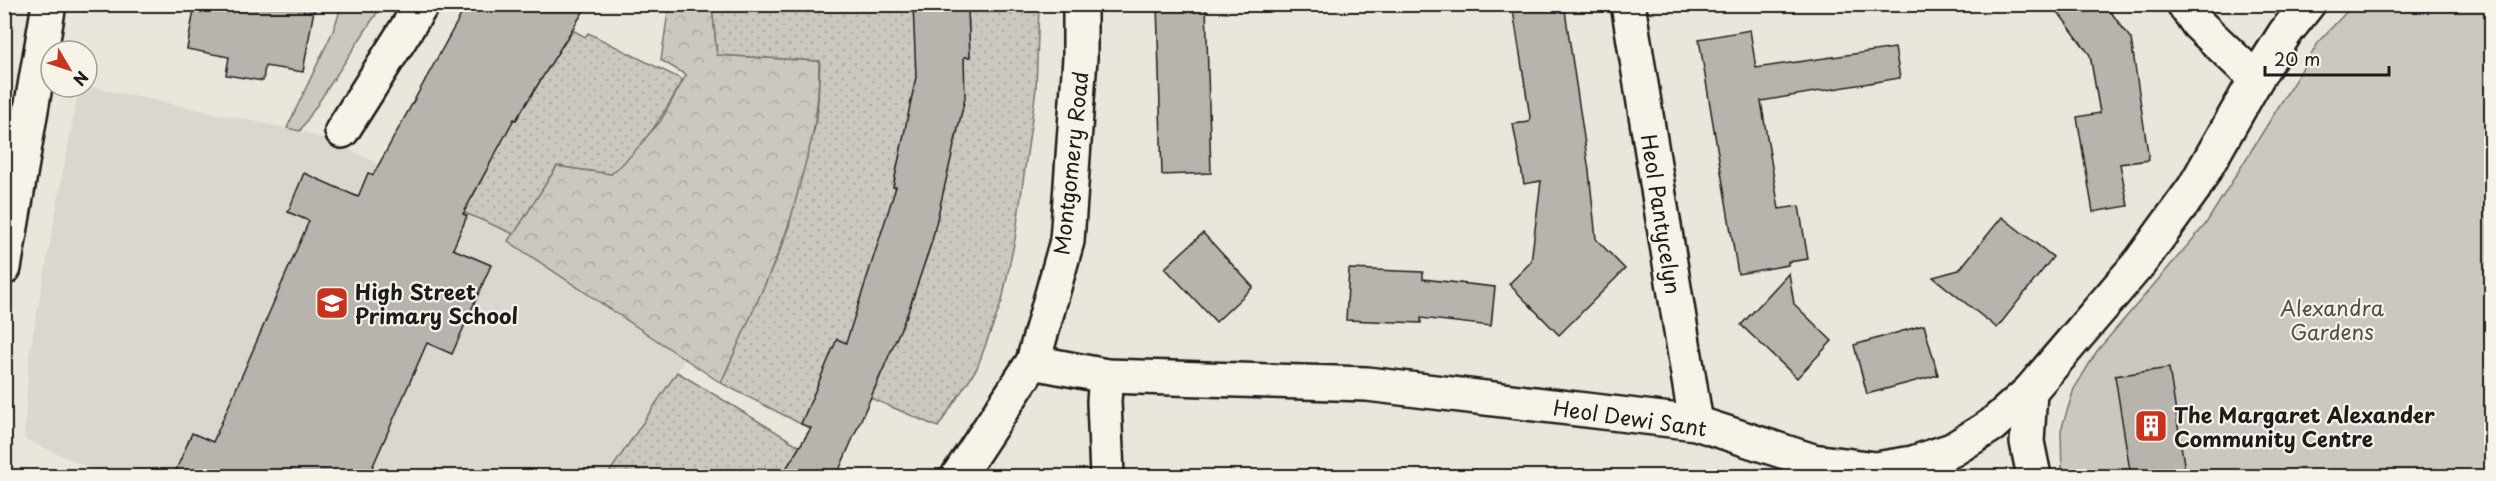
<svg xmlns="http://www.w3.org/2000/svg" width="2496" height="481" viewBox="0 0 2496 481" font-family="'Playpen Sans',sans-serif">
<style>
.built{fill:#dad7ce}
.green{fill:#ccc8c0;stroke:#74726e;stroke-width:1.5}
.forest{fill:url(#forest-crowns);stroke:#74726e;stroke-width:1.5}
.garden{fill:url(#garden-dots);stroke:#74726e;stroke-width:1.5;fill-rule:evenodd}
.building{fill:#b6b4ac;stroke:#1c1c1c;stroke-width:1.5}
.lines{fill:none;stroke-linecap:round;stroke-linejoin:round}
.minor-casing{stroke:#1c1c1c;stroke-width:38}
.minor{stroke:#f7f3e8;stroke-width:33}
.labels{text-anchor:middle;dominant-baseline:central;stroke-width:4.5;stroke-linejoin:round;paint-order:stroke}
.street-label{font-size:21px;fill:#1c1c1c;stroke:#f7f3e8}
.poi-label{font-size:21px;font-weight:bold;fill:#1c1c1c;stroke:#f7f3e8;text-anchor:start}
.park-label{font-size:21px;fill:#51504d;stroke:#f7f3e8}
</style>
<defs>
<pattern id="forest-crowns" width="20" height="18" patternUnits="userSpaceOnUse" patternTransform="scale(1.5)"><rect width="20" height="18" fill="#ccc8c0"/><path d="M2 6a3 3 0 1 1 6 0M12 15a3 3 0 1 1 6 0" fill="none" stroke="#afaba4"/></pattern>
<pattern id="garden-dots" width="8" height="8" patternUnits="userSpaceOnUse" patternTransform="scale(1.5)"><rect width="8" height="8" fill="#ccc8c0"/><path d="M2 2h.1M6 6h.1" fill="none" stroke="#afaba4" stroke-width="1.8" stroke-linecap="round"/></pattern>
</defs>
<rect width="100%" height="100%" fill="#eae6dc"/>
<filter id="ink" filterUnits="userSpaceOnUse"><feTurbulence type="fractalNoise" baseFrequency=".0167" numOctaves="2"/><feDisplacementMap in="SourceGraphic" scale="12" xChannelSelector="R" yChannelSelector="G"/><feConvolveMatrix kernelMatrix="1 2 1 2 8 2 1 2 1" color-interpolation-filters="sRGB"/></filter>
<g filter="url(#ink)">
<polygon class="built" points="87,86 300,131 336,143 560,253 689,354 607,476 108,476 24,439 29,356 79,87"/>
<g class="green">
<polygon points="342,5 382,5 300,131 287,128 333,31"/>
<polygon points="2353,5 2491,5 2491,476 2062,476 2061,430 2074,389 2097,351 2205,225 2320,40"/>
</g>
<path class="forest" d="M669,5H712L717,55L819,61C821,174 767,282 721,383L508,241L557,166L611,174L660,122L686,75L661,60Z"/>
<g class="garden">
<path d="M712,5H913L915,33L964,66V57L970,56L968,10H964V5H1039L1036,89L1015,239L1002,301L977,368L938,427L866,396L875,389L885,365L819,383L801,424L721,383L786,237L817,119L820,61L717,55ZM911,104L961,114L956,139L952,138L938,197L893,186ZM885,224L931,244L924,265H919L914,296L906,318L902,317L900,321L858,306Z"/>
<path d="M528,26L563,46L573,30L585,37L588,33L683,80C662,117 643,148 611,174L557,166L514,234L428,197L472,198L492,159L484,102L516,120L539,82Z"/>
<polygon points="677,372 849,476 811,476 790,464 781,476 607,476"/>
</g>
<g class="building">
<polygon points="195,4 315,4 303,72 265,66 263,81 226,75 229,57 187,49"/>
<polygon points="467,4 588,4 516,120 514,119 463,214 467,216 453,249 491,265 452,354 427,343 368,477 173,477 192,433 213,442 309,221 288,212 304,173 358,197 368,173 373,175"/>
<polygon points="913,4 964,4 964,10 968,10 970,57 964,57 965,98 932,241 908,312 836,477 781,477 811,428 801,424 837,339 846,343 896,187 893,187 916,77"/>
<polygon points="1157,4 1206,4 1211,173 1162,175"/>
<polygon points="1512,4 1564,4 1589,171 1596,239 1625,269 1559,335 1509,284 1531,262 1541,181 1524,184 1513,124 1529,122 1530,117"/>
<polygon points="2052,4 2105,4 2131,39 2149,160 2120,164 2128,206 2093,212 2077,117 2100,113 2090,55"/>
<polygon points="1750,30 1756,68 1895,48 1900,78 1761,101 1779,209 1799,206 1808,259 1788,262 1788,265 1738,274 1699,39"/>
<polygon points="2002,217 2053,257 1997,328 1933,277 1959,270"/>
<polygon points="1203,233 1253,287 1216,322 1165,268"/>
<polygon points="1349,269 1423,272 1423,279 1495,287 1491,326 1421,318 1421,323 1346,320"/>
<polygon points="1789,273 1794,304 1832,341 1797,378 1741,325"/>
<polygon points="1924,325 1938,375 1867,394 1854,345"/>
<polygon points="2169,368 2186,477 2131,477 2115,376"/>
</g>
<g class="lines">
<g class="minor-casing">
<g id="minor">
<polyline points="1628,4 1696,423"/>
<polyline points="2184,4 2198,24 2256,79"/>
<polyline points="342,131 422,4"/>
<polyline points="4,268 49,4"/>
<polyline points="1033,362 1106,376 1367,384 1696,423 1813,461 1876,469 1913,463 1952,450 1992,425 2030,391 2141,261 2194,188 2256,79 2285,33 2308,4"/>
<polyline points="1106,376 1104,401 1107,476"/>
<polyline points="2030,391 2027,442 2034,476"/>
<polyline points="958,476 1033,362 1067,241 1080,58 1080,4"/>
</g>
</g>
<use href="#minor" class="minor"/>
</g>
</g>
<defs>
<g id="school-square" transform="scale(1.725)"><rect x="-9" y="-9" width="18" height="18" rx="4" fill="#c8321e" stroke="#f7f3e8"/><path d="M0-5L7-2L0 1L-7-2ZM-4 1L0 2.5L4 1V4Q0 6-4 4Z" fill="#fff"/></g>
<g id="building-square" transform="scale(1.725)"><rect x="-9" y="-9" width="18" height="18" rx="4" fill="#c8321e" stroke="#f7f3e8"/><path d="M-4-6H4V6H1V3H-1V6H-4ZM-2.5-4.3h1.7v1.8h-1.7ZM.8-4.3h1.7v1.8H.8ZM-2.5-1h1.7V.8h-1.7ZM.8-1h1.7V.8H.8Z" fill="#fff"/></g>
</defs>
<g fill-rule="evenodd">
<use href="#school-square" x="332" y="303"/>
<use href="#building-square" x="2151" y="426"/>
</g>
<g class="labels">
<g class="street-label">
<text transform="translate(1070 163) rotate(-84)">Montgomery Road</text>
<text transform="translate(1662 214) rotate(81)">Heol Pantycelyn</text>
<text transform="translate(1630 417) rotate(8)">Heol Dewi Sant</text>
</g>
<g class="poi-label">
<text x="355" y="291">High Street<tspan x="355" dy="24">Primary School</tspan></text>
<text x="2174" y="414">The Margaret Alexander<tspan x="2174" dy="24">Community Centre</tspan></text>
</g>
<g class="park-label">
<text x="2332" y="307">Alexandra<tspan x="2332" dy="24">Gardens</tspan></text>
</g>
</g>
<rect width="2496" height="481" fill="none" stroke="#f7f3e8" stroke-width="24"/>
<rect x="12" y="12" width="2472" height="457" fill="none" stroke="#1c1c1c" stroke-width="2" filter="url(#ink)"/>
<g transform="translate(69 69) rotate(129)"><circle r="28" fill="#f7f3e8" stroke="#9f9d96" stroke-width="1.5"/>
<path d="M0-4.5L10 22L0 15L-10 22Z" fill="#c8321e"/>
<text y="-9" font-size="16" font-weight="bold" text-anchor="middle" fill="#1c1c1c">N</text>
</g>
<path d="M2265 66v9h124v-9" fill="none" stroke="#1c1c1c" stroke-width="3"/>
<text x="2274" y="66" font-size="18" fill="#1c1c1c" stroke="#f7f3e8" stroke-width="4.5" paint-order="stroke">20 m</text>
</svg>
